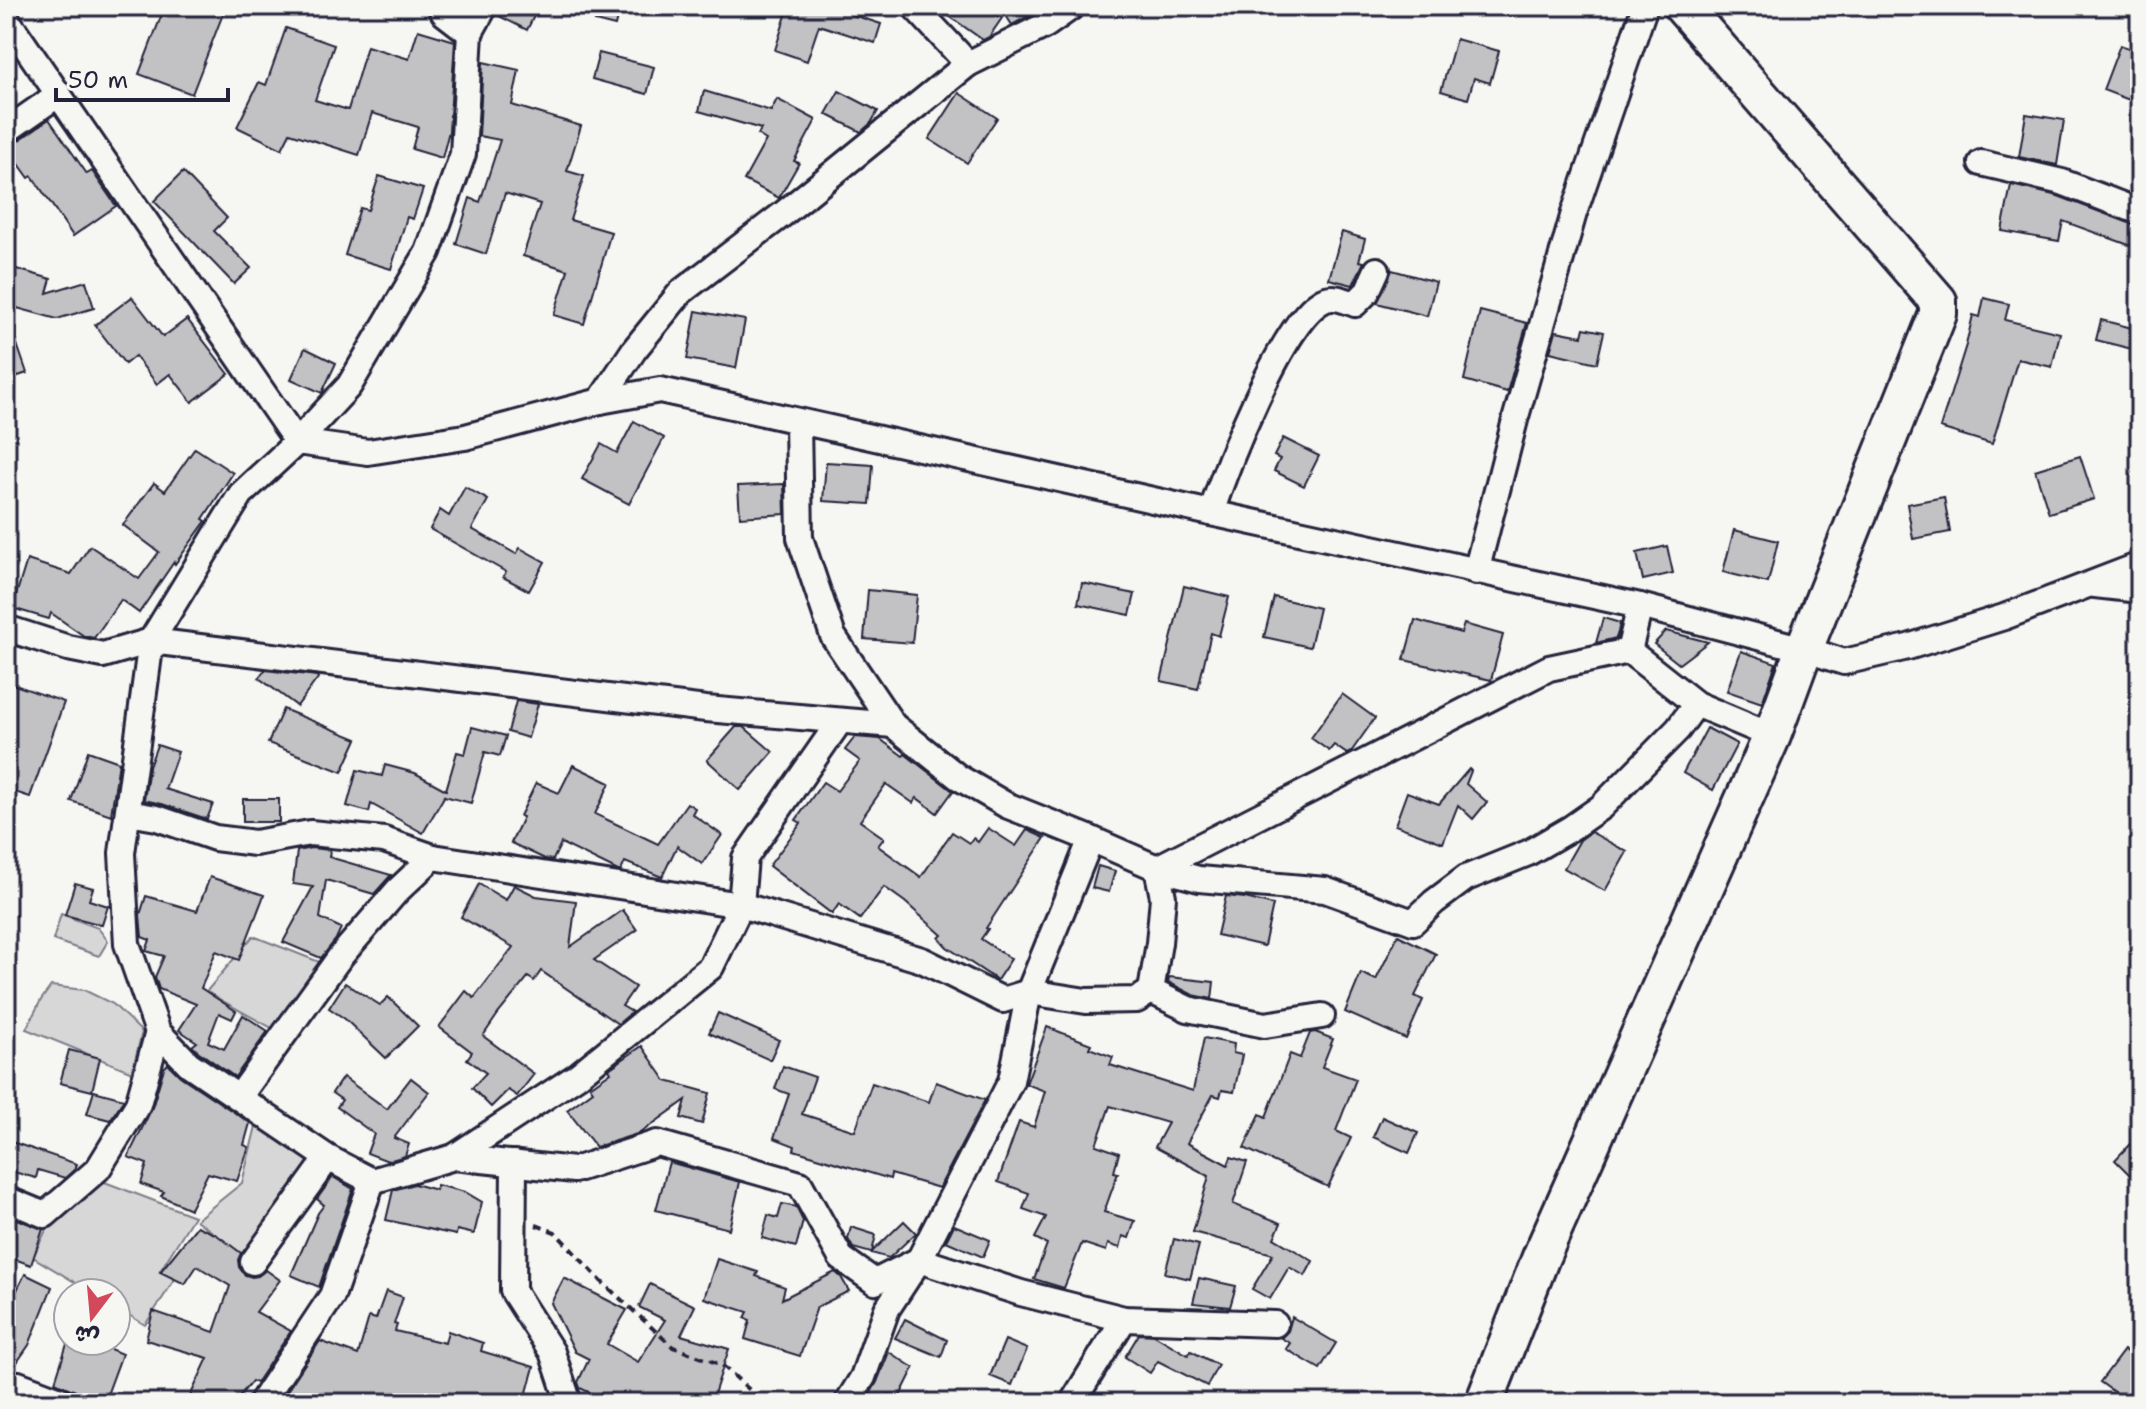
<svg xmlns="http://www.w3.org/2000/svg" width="2146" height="1409" viewBox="0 0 2146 1409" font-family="'Shantell Sans','Playpen Sans Arabic',sans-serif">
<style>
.green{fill:#d7d7d7;stroke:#7c7c89;stroke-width:2}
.building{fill:#c2c2c4;stroke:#22223b;stroke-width:2}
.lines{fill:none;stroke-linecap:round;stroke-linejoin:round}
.street-casing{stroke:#22223b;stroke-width:30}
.secondary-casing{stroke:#22223b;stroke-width:42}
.path{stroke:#22223b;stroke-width:4;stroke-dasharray:8 6;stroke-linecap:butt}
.street{stroke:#f6f6f2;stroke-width:24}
.secondary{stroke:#f6f6f2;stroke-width:36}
</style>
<rect width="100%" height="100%" fill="#f6f6f2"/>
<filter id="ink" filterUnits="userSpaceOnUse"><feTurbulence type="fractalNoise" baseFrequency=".0125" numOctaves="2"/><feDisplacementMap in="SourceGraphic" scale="16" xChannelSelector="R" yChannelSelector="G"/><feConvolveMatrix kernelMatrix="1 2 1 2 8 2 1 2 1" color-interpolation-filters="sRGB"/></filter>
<g filter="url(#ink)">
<g class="green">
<polygon points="61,914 98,928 108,941 99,956 53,940"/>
<polygon points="253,936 327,965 279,1032 206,992"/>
<polygon points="51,986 84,990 113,1004 142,1032 132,1072 26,1029 41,1000"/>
<polygon points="256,1126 312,1158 245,1256 196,1220 242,1183"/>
<polygon points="102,1181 194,1216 160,1271 175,1279 145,1325 116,1307 116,1293 93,1293 33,1257 59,1203"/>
</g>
<g class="building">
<polygon points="165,6 226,6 192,94 139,74"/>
<polygon points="500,6 539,6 527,30 497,15"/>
<polygon points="599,6 620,6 615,26 595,21"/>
<polygon points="772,6 853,6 850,14 881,24 875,43 819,25 807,61 775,50 786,15 772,10"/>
<polygon points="935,6 985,6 1002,18 989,37 983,40"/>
<polygon points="1000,6 1047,6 1012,25"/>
<polygon points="286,28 334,45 315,100 348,110 367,46 409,59 418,30 455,41 449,131 442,158 412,149 418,127 372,113 359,155 290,133 282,149 237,127 259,82 266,85"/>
<polygon points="1456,39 1499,51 1490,83 1474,78 1468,99 1441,91"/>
<polygon points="2120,45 2140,52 2140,104 2103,90"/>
<polygon points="599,53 654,67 647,94 592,79"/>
<polygon points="483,62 519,70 512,105 581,126 567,171 584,176 570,220 611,232 584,324 554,315 568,270 523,256 540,204 505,193 486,254 456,244 470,198 480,202 500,140 479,136"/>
<polygon points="704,91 771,111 777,99 816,120 794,161 799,163 779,198 744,180 766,140 758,135 761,129 699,111"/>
<polygon points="839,91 878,111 871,123 861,132 826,114"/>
<polygon points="959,93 997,118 967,163 929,139"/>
<polygon points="2026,114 2064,120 2057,165 2019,157"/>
<polygon points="49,119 87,174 92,171 116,206 73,236 32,176 29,178 6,146 15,143"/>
<polygon points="183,172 227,218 214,231 251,268 234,284 154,201"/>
<polygon points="379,176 423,189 413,219 407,217 391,269 345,255 360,208 368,210"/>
<polygon points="2011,185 2058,196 2140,227 2140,249 2063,221 2059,241 2002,231"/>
<polygon points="1342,232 1365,239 1359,261 1364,262 1353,285 1329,279"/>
<polygon points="6,266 51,279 47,293 86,281 94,308 57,319 6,305"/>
<polygon points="1392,270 1436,282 1427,316 1377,303"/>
<polygon points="132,297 163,337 187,319 229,374 192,402 170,374 157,384 135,356 125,364 95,325"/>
<polygon points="1984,298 2009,304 2005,320 2060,333 2052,367 2018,359 1992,444 1940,428 1966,345 1973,315 1980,317"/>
<polygon points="696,311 745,320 736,368 687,359"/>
<polygon points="1480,311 1527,323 1507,392 1464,380"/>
<polygon points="2101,320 2140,330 2136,350 2096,340"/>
<polygon points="9,321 27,373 6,380 6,322"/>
<polygon points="1584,328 1604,332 1597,363 1550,352 1556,331 1582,336"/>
<polygon points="305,348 336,363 322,393 291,379"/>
<polygon points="634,421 664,438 629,504 582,479 601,444 617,453"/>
<polygon points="1283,438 1319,456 1304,486 1274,471 1280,459 1274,456"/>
<polygon points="195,448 233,473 203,519 206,521 175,564 174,562 139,613 121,600 94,638 84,636 51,613 49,619 12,608 27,560 71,574 90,546 139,579 159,552 123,525 154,483 165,491"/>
<polygon points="2080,456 2094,499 2049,513 2035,470"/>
<polygon points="826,462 873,465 870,504 823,501"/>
<polygon points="784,484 785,514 740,517 738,486"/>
<polygon points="465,487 488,500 472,529 516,554 520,548 545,562 529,591 503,577 506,572 430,529 440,510 449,516"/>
<polygon points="1944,497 1950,532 1913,539 1907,504"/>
<polygon points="1734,530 1778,541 1768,583 1723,572"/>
<polygon points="1667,546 1673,573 1643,580 1637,553"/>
<polygon points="1082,583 1135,594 1130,615 1078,604"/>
<polygon points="1184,586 1229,597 1219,636 1211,633 1198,689 1161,681"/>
<polygon points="868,590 917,595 912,643 864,639"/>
<polygon points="1274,597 1319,608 1310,647 1264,637"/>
<polygon points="1603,618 1620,623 1618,632 1616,638 1596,643"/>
<polygon points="1415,620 1461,633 1464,624 1503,635 1491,680 1404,660"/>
<polygon points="1666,631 1708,642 1679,664 1654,644"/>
<polygon points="1741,651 1776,663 1762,703 1727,691"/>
<polygon points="265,670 317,676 318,678 297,706 259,678"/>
<polygon points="12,684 64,702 30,797 6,789 6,701"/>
<polygon points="1342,694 1375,718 1351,752 1347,754 1334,745 1329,751 1311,738"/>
<polygon points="516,701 538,704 528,738 508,732"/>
<polygon points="283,709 357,739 342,772 268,743"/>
<polygon points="472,727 506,736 500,756 485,752 471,803 444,796 445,795 423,833 371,804 369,812 347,806 357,770 382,776 385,765 415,773 446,790 457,752 465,754"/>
<polygon points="736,727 744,727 773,752 740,790 707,760"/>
<polygon points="1707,728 1737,744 1713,790 1683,773"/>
<polygon points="855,737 880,739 903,756 905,754 953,791 937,813 917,798 913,803 886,784 860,821 884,838 878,846 921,877 952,832 969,843 973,838 978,842 988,828 1016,846 1027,830 1045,838 986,928 988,929 981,939 1011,959 997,980 947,947 939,938 942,935 905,902 884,887 860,919 839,904 832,914 769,866 801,823 796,820 823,782 837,791 860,761 845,750"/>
<polygon points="157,745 178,752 165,789 213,804 207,819 162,804 144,800 149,767"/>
<polygon points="88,751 119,762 111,815 71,801"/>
<polygon points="573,765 610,783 595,814 658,844 687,803 695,808 692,814 722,835 702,864 677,846 662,877 625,862 621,871 618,871 561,843 553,860 545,859 511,843 523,817 520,816 536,783 559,793"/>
<polygon points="1469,769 1471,771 1466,784 1487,802 1473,819 1458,805 1443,843 1395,825 1407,792 1439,804"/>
<rect x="243" y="799" width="36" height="23"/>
<polygon points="1591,832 1627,852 1605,891 1564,868 1580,840"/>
<polygon points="311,848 330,850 329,857 391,875 374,894 326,880 320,918 341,928 336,939 321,958 283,942 313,887 293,884 297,851"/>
<polygon points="1098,866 1115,871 1109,892 1092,888"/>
<polygon points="210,877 264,895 239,960 216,951 201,988 236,1011 232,1019 219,1013 208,1042 224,1049 243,1015 268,1031 235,1077 199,1052 192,1046 197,1042 179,1030 196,1004 159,989 155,977 164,956 146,951 150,940 142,937 140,915 146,896 197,911"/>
<polygon points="75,883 93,888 89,900 108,906 102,925 65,915"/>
<polygon points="479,884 506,900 514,885 536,896 576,901 570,947 623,910 637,930 594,960 635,987 622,1006 632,1012 618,1024 541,971 534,981 528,977 498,1014 483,1036 534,1074 517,1096 508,1090 491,1107 472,1088 486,1073 467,1059 472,1052 439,1027 466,991 474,998 513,947 461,917"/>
<polygon points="1226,896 1245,898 1273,905 1264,946 1217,935"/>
<polygon points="1398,935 1436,954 1415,996 1423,1000 1406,1039 1345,1012 1361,973 1376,980"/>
<polygon points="1169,977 1214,982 1212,999 1193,995 1168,982"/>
<polygon points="345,983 380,1005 388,997 418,1026 386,1058 345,1019 329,1008"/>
<polygon points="718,1013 779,1040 770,1060 709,1033"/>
<polygon points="1047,1027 1091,1044 1089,1048 1113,1057 1110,1065 1193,1091 1204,1038 1234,1044 1233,1053 1242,1055 1234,1092 1222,1090 1220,1097 1213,1095 1187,1143 1228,1165 1231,1157 1247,1162 1233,1204 1281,1223 1274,1238 1313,1261 1305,1276 1289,1267 1270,1299 1252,1289 1273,1254 1193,1232 1209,1176 1155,1147 1168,1123 1110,1106 1096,1145 1119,1153 1114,1172 1118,1173 1104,1212 1135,1221 1129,1238 1123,1236 1120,1248 1108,1244 1106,1251 1082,1243 1064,1288 1034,1279 1047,1244 1035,1238 1046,1217 1023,1209 1029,1193 998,1182 1019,1122 1034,1127 1045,1091 1026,1084"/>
<polygon points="1315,1032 1333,1039 1322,1067 1356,1079 1336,1131 1351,1138 1328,1187 1244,1148 1260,1114 1266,1117 1290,1054 1300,1058 1310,1033"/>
<polygon points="642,1046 666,1081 710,1093 702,1124 681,1118 686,1100 640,1133 596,1147 567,1110 593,1091 590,1087 611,1072 609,1069"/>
<polygon points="69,1050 100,1058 92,1091 60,1083"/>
<polygon points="168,1064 180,1076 250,1123 244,1145 249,1147 237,1181 208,1173 190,1209 161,1196 164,1192 141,1184 147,1164 128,1157 152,1108 164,1068"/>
<polygon points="783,1066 815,1077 802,1114 855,1131 872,1083 929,1102 936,1082 985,1100 939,1188 891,1174 890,1179 794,1150 795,1146 774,1138 789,1094 775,1089"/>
<polygon points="343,1077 387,1109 411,1078 429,1092 394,1138 409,1144 405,1156 388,1161 367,1153 374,1134 337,1107 342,1100 332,1093"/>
<polygon points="94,1091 124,1099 110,1120 87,1114"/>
<polygon points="1382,1117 1418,1133 1409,1153 1373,1137"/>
<polygon points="2140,1133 2140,1164 2130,1175 2115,1160"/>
<polygon points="6,1140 77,1164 75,1169 65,1178 38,1170 36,1178 6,1170"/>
<polygon points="669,1162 740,1182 729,1229 656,1210"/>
<polygon points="333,1177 353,1189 319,1287 291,1275 318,1213 324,1205 317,1199"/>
<polygon points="414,1184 436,1190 437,1185 465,1192 482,1202 474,1234 457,1230 456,1235 386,1220 393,1190"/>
<polygon points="782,1204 796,1207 803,1221 796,1247 762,1238 768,1215 778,1218"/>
<polygon points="6,1215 43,1229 31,1265 6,1256"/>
<polygon points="904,1221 916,1233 889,1258 853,1248 848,1239 851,1227 876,1235 872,1252"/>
<polygon points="954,1225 990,1240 983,1257 946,1241"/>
<polygon points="197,1226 217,1235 241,1253 238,1260 239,1267 245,1275 252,1277 258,1276 266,1270 280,1280 256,1312 291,1331 256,1383 252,1381 234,1403 187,1403 208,1358 146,1340 153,1311 214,1332 230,1286 197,1266 185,1284 160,1272"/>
<polygon points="1174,1239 1199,1245 1190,1279 1165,1273"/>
<polygon points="717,1259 758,1272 756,1276 785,1287 782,1299 835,1272 841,1277 849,1291 817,1307 800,1356 745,1339 750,1320 745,1318 748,1312 704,1298"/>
<polygon points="25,1274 52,1287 29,1345 13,1368 6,1368 6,1293 14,1296"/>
<polygon points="564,1278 627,1310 607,1344 638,1362 665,1320 639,1307 650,1284 695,1306 681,1335 729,1349 711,1403 612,1403 580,1388 578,1382 589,1359 575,1352 551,1303"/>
<polygon points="1199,1278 1236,1286 1230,1307 1193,1303"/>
<polygon points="386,1291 403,1297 394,1324 397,1325 395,1331 445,1343 448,1331 483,1343 481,1351 534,1367 524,1403 449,1403 430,1398 428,1403 296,1403 283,1397 320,1341 358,1355 369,1317 376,1319"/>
<polygon points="1292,1317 1336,1343 1320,1369 1286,1349 1290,1343 1281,1338 1288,1331"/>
<polygon points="905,1319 947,1340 941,1357 895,1338"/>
<polygon points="1139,1334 1154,1335 1188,1355 1191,1351 1218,1365 1207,1386 1158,1361 1150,1373 1125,1357"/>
<polygon points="1005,1340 1027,1349 1012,1385 990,1376"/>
<polygon points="68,1341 91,1341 122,1354 104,1403 83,1403 79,1393 55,1382"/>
<polygon points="2124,1350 2140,1362 2140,1403 2129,1403 2100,1382"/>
<polygon points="889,1352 914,1368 899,1398 889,1394 883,1403 865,1403 877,1382"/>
</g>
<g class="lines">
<g class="street-casing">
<g id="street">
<polyline points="440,6 444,13 470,33"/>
<polyline points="914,6 968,64"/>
<polyline points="6,18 297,442 349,386 428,252 463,154 470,33 485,6"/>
<polyline points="6,131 59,94"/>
<polyline points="1981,163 2062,182 2140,212"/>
<polyline points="600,401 634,350 681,292 783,214 968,64 1046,25 1073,6"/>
<polyline points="798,422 800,538 833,636 893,725 958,777 1006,805 1091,839 1157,868 1199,879 1325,890 1413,922 1434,902 1466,878 1528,853 1571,828 1601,807 1678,729 1696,704"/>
<path d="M1211,513C1226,467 1281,326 1320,302C1332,294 1343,300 1355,304L1367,292L1377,270"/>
<polyline points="1476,572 1515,420 1574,213 1645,6"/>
<polyline points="2095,585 2140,590"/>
<polyline points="6,628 68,648 103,655 151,641 706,709 893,725"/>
<polyline points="1629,651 1696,704 1772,736"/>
<polyline points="128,813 157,818 215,838 255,843 310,833 384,840 433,857 741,905 922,960 1003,1000 1029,992 1086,1001 1137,1000 1151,991 1188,1009 1265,1025 1322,1016"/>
<polyline points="1157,868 1549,668 1629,651 1640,606"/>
<polyline points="1151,991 1159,943 1163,897 1157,868"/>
<polyline points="239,1097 340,957 397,891 433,857"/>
<polyline points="454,1157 577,1076 711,967 741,905 745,858 840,721"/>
<polyline points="514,1163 513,1291 552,1352 569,1403"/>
<polyline points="6,1199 45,1215 98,1169 138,1104 158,1032"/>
<polyline points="253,1262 328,1158"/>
<polyline points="1275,1324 1124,1319 1021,1293 919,1260 875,1282 841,1258 800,1184 657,1143 574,1170 454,1157 372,1181 328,1158 189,1064 158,1032 127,944 122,853 151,641 241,494 297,442 368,452 465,437 600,401 660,390 1211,513 1640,606 1804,649 1844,662 1908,647 2004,617 2140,565"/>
<polyline points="6,1383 18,1384 68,1403"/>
<polyline points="261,1403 332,1296 372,1181"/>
<polyline points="847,1403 863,1377 887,1309 919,1260 1011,1081 1029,992 1091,839"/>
<polyline points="1072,1403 1124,1319"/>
</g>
</g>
<g class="secondary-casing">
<polyline id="secondary" points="1484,1403 1541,1257 1772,736 1804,649 1938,314 1938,301 1682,6"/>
</g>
<polyline class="path" points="536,1225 555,1232 601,1281 673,1347 722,1365 764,1403"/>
<use href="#street" class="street"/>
<use href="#secondary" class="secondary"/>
</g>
</g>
<rect width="2146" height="1409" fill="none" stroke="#f6f6f2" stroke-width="32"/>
<rect x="16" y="16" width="2114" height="1377" fill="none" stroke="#22223b" stroke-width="3" filter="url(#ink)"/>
<g transform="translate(92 1317) rotate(196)"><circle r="38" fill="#f6f6f2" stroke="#a1a1a9" stroke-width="2"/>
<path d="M0-6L14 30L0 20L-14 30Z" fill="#d1495b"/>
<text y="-12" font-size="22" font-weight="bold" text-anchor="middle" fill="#22223b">ش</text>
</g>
<path d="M56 88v12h172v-12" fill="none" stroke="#22223b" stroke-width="4"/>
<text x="68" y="88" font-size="24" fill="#22223b" stroke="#f6f6f2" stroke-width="6" paint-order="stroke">50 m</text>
</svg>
